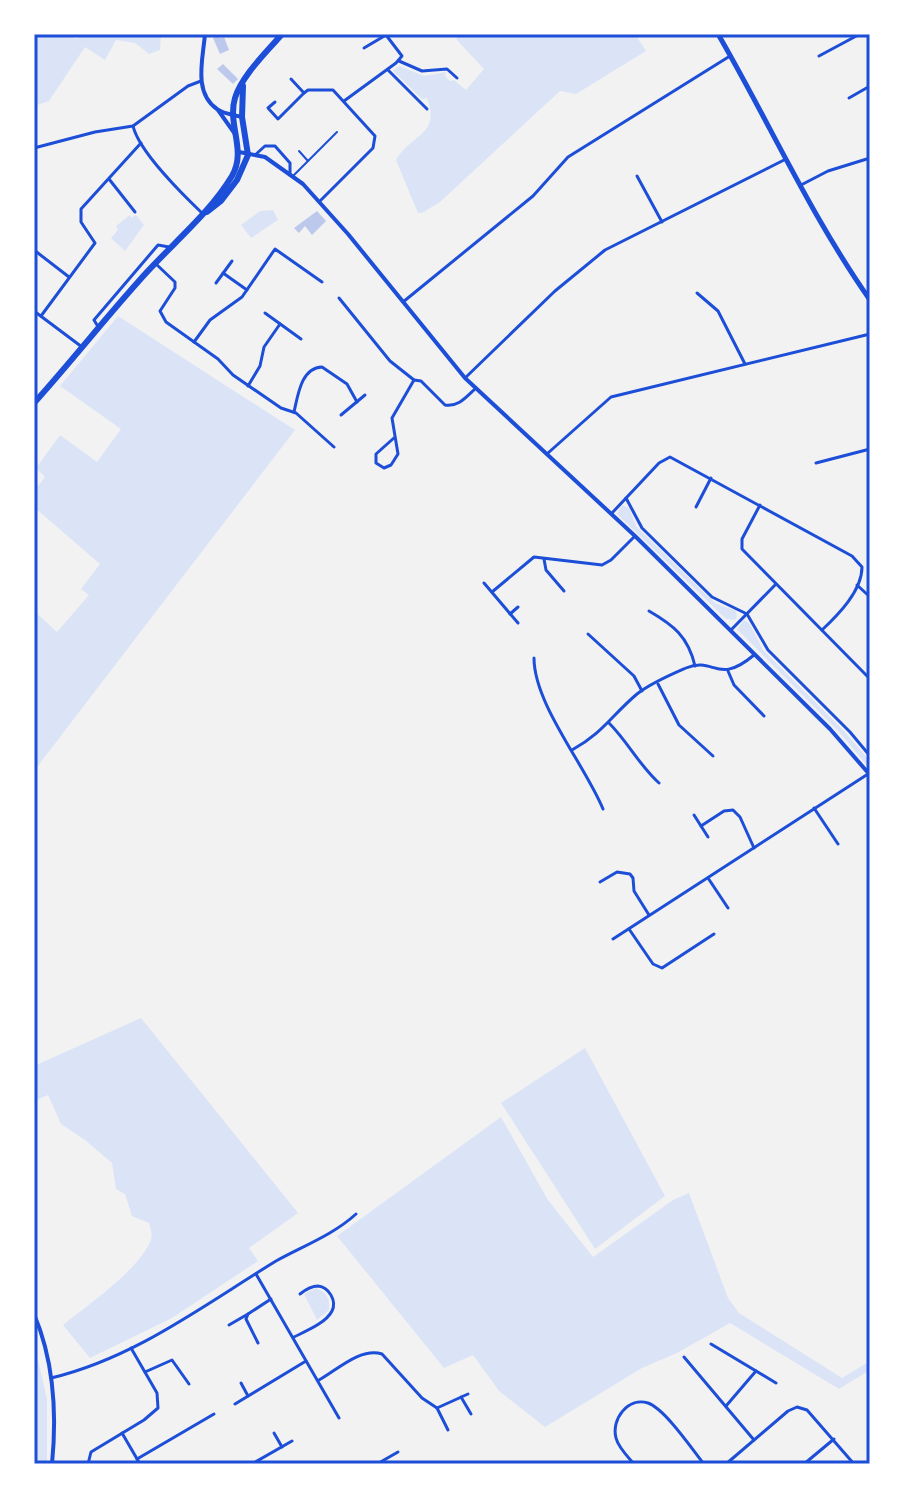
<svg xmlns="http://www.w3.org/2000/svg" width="904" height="1498" viewBox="0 0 904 1498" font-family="'Times New Roman',serif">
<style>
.green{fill:#dbe4f7}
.building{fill:#bdc9ec}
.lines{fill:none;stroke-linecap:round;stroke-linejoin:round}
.service{stroke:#1d4ed8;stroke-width:2}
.minor{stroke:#1d4ed8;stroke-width:3}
.tertiary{stroke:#1d4ed8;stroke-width:4}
.secondary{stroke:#1d4ed8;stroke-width:5}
.trunk{stroke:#1d4ed8;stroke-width:6}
.neatline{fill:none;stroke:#1d4ed8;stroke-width:3}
</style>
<rect width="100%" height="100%" fill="#f2f2f2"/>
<g class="green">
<polygon points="34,34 66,34 77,39 79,34 161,34 160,50 149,54 135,43 116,40 105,60 85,47 49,101 34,106"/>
<path d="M462,34H635L646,51L576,94L560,91L440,202L422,213H418L396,160C412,133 441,135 427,98L422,99L393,71L399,66L424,76L446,72L445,76L450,81L454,80L466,90L484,69L456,39Z"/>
<polygon points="273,210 278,220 251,238 241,225 260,211"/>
<polygon points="130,215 132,218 136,215 144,225 125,251 111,238 118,230 116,226"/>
<polygon points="118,316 295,430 34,771 34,611 57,632 89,595 81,589 100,564 34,507 34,491 45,477 36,468 60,435 97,462 121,429 60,386"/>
<polygon points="622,505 629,508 636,526 643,533 715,603 736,611 737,617 735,620 726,619 617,514"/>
<polygon points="744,620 750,624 763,650 844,731 870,761 870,769 839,732 737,629"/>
<path d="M141,1018L298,1213L249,1248L258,1261L172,1318L90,1358L63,1325C89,1304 137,1271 150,1242C153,1235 151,1230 149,1223L132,1216L125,1194L116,1189L112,1163L85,1140L61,1124L48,1095L34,1101V1066Z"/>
<polygon points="585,1048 665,1196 595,1249 501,1103"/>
<polygon points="501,1117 548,1200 593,1257 673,1200 689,1193 728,1298 739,1313 842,1378 870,1361 870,1370 839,1389 730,1323 677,1353 642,1368 545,1427 499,1391 473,1355 444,1368 337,1236"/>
<path d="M316,1288C327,1293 330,1298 329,1310L317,1320L304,1294Z"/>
<polygon points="34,1343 47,1399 47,1464 34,1464"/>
</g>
<g class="building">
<polygon points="219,36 220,38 224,37 229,50 220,54 213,38"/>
<polygon points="223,64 238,79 233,84 217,69"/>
<polygon points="317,211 326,221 312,235 305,226 299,233 294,228"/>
</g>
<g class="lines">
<g class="service">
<polyline points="299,151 308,161"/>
<polyline points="293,176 337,132"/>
</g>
<g class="minor">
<polyline points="819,56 860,34"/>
<polyline points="399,61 422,71 447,69 457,78"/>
<polyline points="388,70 427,109"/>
<polyline points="304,93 308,90 333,90 375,136 373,148 320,201"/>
<polyline points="849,98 870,86"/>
<polyline points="344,101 396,63 402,56 386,35 364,48"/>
<polyline points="275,102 268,108 278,119 304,93 291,79"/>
<path d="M133,126C139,151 182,194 202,213"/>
<polyline points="34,148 95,132 133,126 188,86 201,81"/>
<polyline points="255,155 265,146 275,146 290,163 290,175"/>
<polyline points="637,176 662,222"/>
<polyline points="109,179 135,212"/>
<polyline points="801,185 828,171 870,158"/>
<polyline points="34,250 69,277"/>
<polyline points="156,264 175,282 175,288 160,311 166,322 218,359 233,375 281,408 296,413 334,447"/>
<polyline points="223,273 247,290"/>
<polyline points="216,283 232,261"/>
<polyline points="697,293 718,311 745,364"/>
<polyline points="339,298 390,361 414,380"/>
<polyline points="403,302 533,196 568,157 730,56"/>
<polyline points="34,311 82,347"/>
<polyline points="265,313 301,339"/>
<polyline points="41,316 95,243 81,222 81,209 141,143"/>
<polyline points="97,325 94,320 158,245 169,247"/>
<polyline points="194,342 210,320 242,297 275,249 322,282"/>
<polyline points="465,378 555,291 605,250 786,159"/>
<polyline points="248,386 260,366 264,347 280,324"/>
<path d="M294,412C298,395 301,368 322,367L347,384L357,402"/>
<polyline points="341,415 365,395"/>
<path d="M395,437L376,454V463L384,468L391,465L398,454L392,418L414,380L421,381L445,405C459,407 466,397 476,388"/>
<polyline points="548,453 611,397 870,334"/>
<polyline points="816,463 870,449"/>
<polyline points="626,498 642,528 712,597 747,614 768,650 850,732 870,756"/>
<polyline points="760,505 742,539 742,549 870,679"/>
<polyline points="696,507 711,478"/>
<path d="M612,513L659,463L670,457L852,556L862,567C862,591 838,615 822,630"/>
<polyline points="544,559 546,570 564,591"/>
<polyline points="484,583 518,623"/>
<polyline points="857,585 870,597"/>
<polyline points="492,592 534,557 602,565 611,560 635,536"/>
<path d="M649,611C673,625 688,636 695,666"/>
<polyline points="510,614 518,607"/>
<polyline points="731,630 776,584"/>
<polyline points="588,634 634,676 642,691"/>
<path d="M534,658C534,704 585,765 603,809"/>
<polyline points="728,671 734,685 764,716"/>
<polyline points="658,684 679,725 713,756"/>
<path d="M609,723C628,742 639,765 659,783"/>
<path d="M572,750C603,733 612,715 637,694C651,683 670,675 686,668C715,656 717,686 754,655"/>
<polyline points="814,808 838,844"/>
<polyline points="694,815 708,837"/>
<polyline points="701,826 724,811 733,810 740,817 754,848"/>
<polyline points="708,878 728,908"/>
<polyline points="600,882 617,872 630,874 633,878 634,891 649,915"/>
<polyline points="629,929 653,964 662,968 714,934"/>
<polyline points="613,939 868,774"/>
<polyline points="256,1274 339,1418"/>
<polyline points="229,1325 248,1314"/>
<path d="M294,1337C306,1331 326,1323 332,1311C337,1301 329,1287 318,1286C311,1286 305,1290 300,1294"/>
<polyline points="258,1343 246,1319 248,1314 271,1299"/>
<polyline points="711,1344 776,1383"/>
<polyline points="684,1357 754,1440"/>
<polyline points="145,1372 172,1360 189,1384"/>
<path d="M51,1378C135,1358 204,1305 276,1261C303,1246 333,1235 356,1214"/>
<path d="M319,1380C337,1370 361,1347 382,1354L422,1398L437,1408"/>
<polyline points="241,1383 248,1396"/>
<polyline points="461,1397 471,1414"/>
<polyline points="235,1404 306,1361"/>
<polyline points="726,1406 756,1371"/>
<polyline points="448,1430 437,1408 468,1394"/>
<polyline points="122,1433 140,1464"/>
<polyline points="274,1433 282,1447"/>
<polyline points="137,1459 214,1414"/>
<polyline points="88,1464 91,1452 144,1420 158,1408 157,1393 131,1348"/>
<polyline points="252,1464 292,1441"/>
<polyline points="377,1464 398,1452"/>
<polyline points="553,1464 564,1464"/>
<path d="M634,1464C628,1457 618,1447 616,1438C611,1419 628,1397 648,1403C665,1409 692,1449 704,1464"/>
<polyline points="726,1464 788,1411 797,1407 807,1410 854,1464"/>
<polyline points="804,1464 834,1439"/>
</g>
<g class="tertiary">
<path d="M205,34C203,59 193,92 217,109C223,114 235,115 242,117"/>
<polyline points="218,110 235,134"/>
<polyline points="239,152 265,157 303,184 348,234 465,378 635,536 830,729 870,775"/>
<path d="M34,1314C54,1361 57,1413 52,1464"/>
</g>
<path class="secondary" d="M718,34C769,122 811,216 870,300"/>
<g class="trunk">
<polyline points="207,212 221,201 237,180 248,155 242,117 243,86"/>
<path d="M34,403C70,363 103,321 138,282C169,246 207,217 232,176C247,150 227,125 235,98C242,75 267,52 282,34"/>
</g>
</g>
<rect width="904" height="1498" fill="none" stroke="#ffffff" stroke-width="72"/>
<rect x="36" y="36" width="832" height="1426" class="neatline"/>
</svg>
